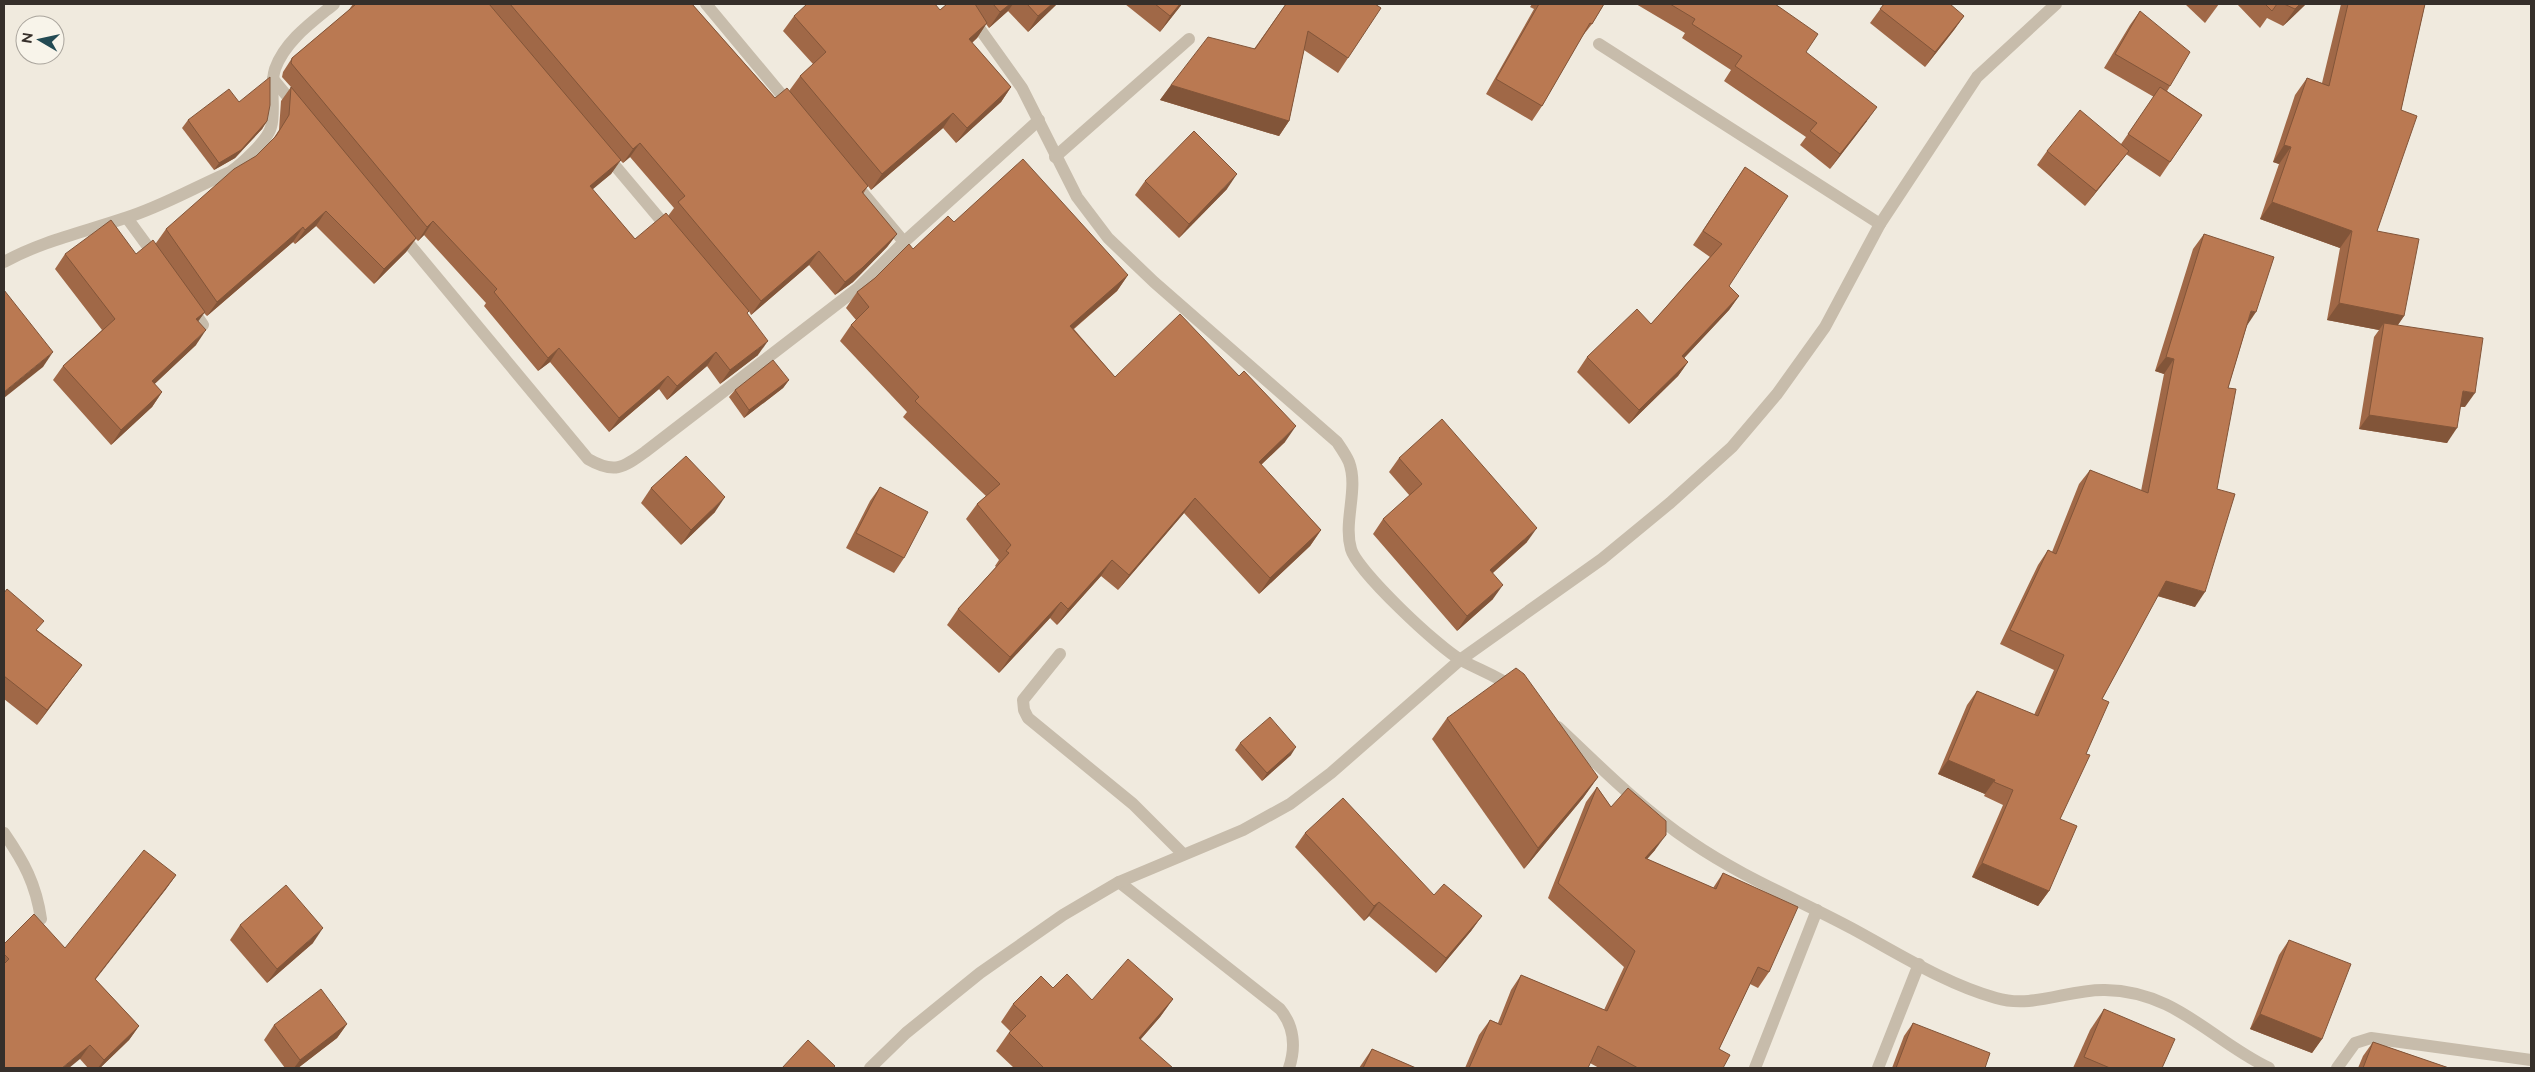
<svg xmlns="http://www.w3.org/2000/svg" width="2535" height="1072" viewBox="0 0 2535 1072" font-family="Raleway,sans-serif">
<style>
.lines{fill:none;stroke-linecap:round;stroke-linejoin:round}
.service{stroke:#c7bcab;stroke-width:12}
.minor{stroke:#c7bcab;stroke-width:12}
.wall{fill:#a06847;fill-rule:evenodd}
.shaded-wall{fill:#825539}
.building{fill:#ba7952;stroke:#825539}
</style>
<rect width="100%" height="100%" fill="#f0eade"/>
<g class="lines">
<polyline class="service" points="1878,1068 1919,964"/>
<g class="minor">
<polyline points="706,4 791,106"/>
<path d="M962,4L1022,88L1077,197L1108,238L1154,282L1337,442C1341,448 1346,455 1349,462C1359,489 1343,521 1351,549C1357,571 1439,648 1461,660C1479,670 1498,676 1515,689"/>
<polyline points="1599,44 1880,224"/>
<polyline points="273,79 297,108"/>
<polyline points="606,155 670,231"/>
<polyline points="1055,157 1189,39"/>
<polyline points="853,181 904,242"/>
<polyline points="127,218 157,259"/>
<path d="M400,233L588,459C614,474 623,468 645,452L858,288L904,242L1039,120"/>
<path d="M4,262C42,241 84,232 125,218C161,207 195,187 230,172C241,165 268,140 271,127C276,109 269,88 275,69C285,41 312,22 334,4"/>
<polyline points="190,306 203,325"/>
<polyline points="1060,654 1023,700 1024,710 1028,718 1133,804 1183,854"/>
<path d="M1558,727C1600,767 1643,810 1691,842C1742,877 1799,900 1853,929C1899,954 1946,984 1996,998C2033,1009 2068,989 2105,990C2176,991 2212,1041 2269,1068"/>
<path d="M4,833C24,862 36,884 41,919"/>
<path d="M1119,882L1280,1009C1294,1026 1296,1047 1289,1068"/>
<polyline points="870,1068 906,1033 980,973 1063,915 1119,882 1243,830 1290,804 1331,773 1460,660 1602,559 1670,503 1732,447 1777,394 1825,327 1880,224 1977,77 2056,4"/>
<polyline points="1755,1068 1817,910"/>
<polyline points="2337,1068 2355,1043 2371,1038 2531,1060"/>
</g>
</g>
<g class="wall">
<path d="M353,4H692L775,98L789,91L800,76L813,64L783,31L794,16L940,10L947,4H1057L1028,32L1008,11L989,28L986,24L977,38L972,43L1011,87L1001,102L956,143L943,128L871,190L868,186L863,194L897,234L887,247L853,282L835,295L809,265L751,315L749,311L747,313L758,355L720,384L707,366L667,400L659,389L609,432L550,362L538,371L484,306L486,303L424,235L418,241L416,239L406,252L374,284L316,226L295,244L293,242L207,316L204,313L198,321L196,345L154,384L162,392L152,407L111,445L53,380L63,366L102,330L55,269L65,254H136L156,243L166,229L256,156L273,139L279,130L281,101L291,87L282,77L283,72L292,58L348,11ZM630,157L674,208L668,216L635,239L592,189L611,174L620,160L623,163Z"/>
<polygon points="1125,4 1182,4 1160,32"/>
<polygon points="1286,4 1348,58 1338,73 1304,50 1289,121 1279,136 1160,100 1171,85 1254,49"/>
<polygon points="1532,4 1604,4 1592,24 1581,38 1542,106 1532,121 1486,94 1534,9 1530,7"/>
<polygon points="1636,4 1775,4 1806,52 1867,121 1830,169 1800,145 1806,137 1724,81 1731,70 1682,38 1685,33"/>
<polygon points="1884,4 1964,16 1954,30 1925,67 1870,23"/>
<polygon points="2185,4 2219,4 2205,23"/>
<polygon points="2237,4 2306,4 2283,26 2267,18 2260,28"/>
<polygon points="2341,4 2425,4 2401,110 2377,231 2404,316 2398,325 2465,407 2460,407 2447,443 2359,429 2374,337 2379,330 2327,320 2340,248 2260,219 2279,164 2273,162 2295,95 2307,78 2322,83"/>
<polygon points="2140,11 2170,86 2167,91 2202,115 2160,177 2126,154 2118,165 2085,206 2037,165 2047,151 2121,144 2154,97 2104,68 2130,25"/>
<polygon points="239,102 267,121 262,129 235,158 214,170 182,128 188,120"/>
<polygon points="1745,167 1729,286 1739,296 1729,310 1684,358 1688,362 1678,376 1629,424 1577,372 1587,357 1651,324 1710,257 1693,245"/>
<polygon points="1145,181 1227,189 1179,238 1135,195"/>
<polygon points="954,222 1128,275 1117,291 1074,329 1115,377 1285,442 1261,465 1321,530 1310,546 1259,594 1184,513 1118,590 1101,576 1057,625 1050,618 999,673 947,625 958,609 996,567 995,566 999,560 966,519 977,504 986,496 903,417 907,412 840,341 851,325 856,320 846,308 857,292 913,249"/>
<polygon points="2204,234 2247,325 2228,388 2195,607 2157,596 2102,699 2086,754 2060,819 2049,891 2038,906 1972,877 2003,805 1984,796 1985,794 1938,774 1967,705 1977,691 2034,715 2054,670 2000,644 2038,565 2048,550 2052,552 2079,484 2090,470 2141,491 2164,374 2155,371 2193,249"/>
<polygon points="789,380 783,388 744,418 729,397 735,390"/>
<polygon points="1399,458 1527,542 1493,573 1493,599 1457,631 1373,534 1383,519 1410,496 1389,472"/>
<polygon points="880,487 904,558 894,573 846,548 870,501"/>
<polygon points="651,488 715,512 681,545 641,503"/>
<polygon points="4,593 37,630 82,665 37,725 4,699"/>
<polygon points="1447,718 1598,777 1583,798 1524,869 1432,739"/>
<polygon points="1240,743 1291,755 1262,781 1235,750"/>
<polygon points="1597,787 1611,807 1655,850 1647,859 1713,888 1723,873 1769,972 1758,988 1750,984 1719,1049 1723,1068 1599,1068 1590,1063 1588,1068 1465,1068 1479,1035 1490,1020 1498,1023 1511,990 1521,975 1604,1010 1624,967 1548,898 1586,802"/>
<polygon points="1305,833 1434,895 1482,916 1471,931 1436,973 1369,916 1364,921 1295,847"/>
<polygon points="176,875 166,889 95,979 139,1026 129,1040 100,1068 88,1068 80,1059 4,1068 4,944 65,948"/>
<polygon points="240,925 313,943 267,983 230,940"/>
<polygon points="2289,940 2322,1039 2312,1053 2250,1029 2279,955"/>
<polygon points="1053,988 1092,1000 1173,999 1160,1017 1140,1040 1173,1068 1014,1068 996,1051 1010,1031 1001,1022 1013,1004"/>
<polygon points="2104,1009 2162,1068 2073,1068 2090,1030"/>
<polygon points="1913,1023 1985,1068 1892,1068 1904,1036"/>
<polygon points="347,1024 337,1038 298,1068 285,1068 264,1040 274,1025"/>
<polygon points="2373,1042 2449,1068 2358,1068 2363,1056"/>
<polygon points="1372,1049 1416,1068 1359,1068"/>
</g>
<g class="shaded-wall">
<polygon points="1010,4 1013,4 1008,11 989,28 1000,12"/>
<polygon points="1052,4 1057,4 1028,32 1038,16"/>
<polygon points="1180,4 1182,4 1160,32 1170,16"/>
<polygon points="2300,4 2306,4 2283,26 2295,9"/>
<polygon points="1964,16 1954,30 1925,67 1935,52"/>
<polygon points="987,23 977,38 958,55 969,39"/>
<polygon points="1171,85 1289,121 1279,136 1160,100"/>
<polygon points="1011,87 1001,102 956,143 967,128"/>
<polygon points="1877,107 1867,121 1830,169 1840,154"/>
<polygon points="953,113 943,128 871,190 882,174"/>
<polygon points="267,121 262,129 235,158 214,170 219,163"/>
<polygon points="640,143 630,157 623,163 633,149"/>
<polygon points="2284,145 2291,147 2279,164 2273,162"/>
<polygon points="2129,151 2118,165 2085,206 2096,191"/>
<polygon points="621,160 611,174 580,200 590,186"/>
<polygon points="1237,174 1227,189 1179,238 1189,224"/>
<polygon points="2272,202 2352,231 2340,248 2260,219"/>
<polygon points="326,211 316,226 295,244 305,230"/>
<polygon points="433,221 424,235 418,241 427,227"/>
<polygon points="303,227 293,242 207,316 217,302"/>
<polygon points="897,234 887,247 853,282 835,295 845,282"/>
<polygon points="416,238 406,252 374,284 384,269"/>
<polygon points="819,251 809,265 751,315 761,301"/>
<polygon points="1128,275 1117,291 1059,341 1070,326"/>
<polygon points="1739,296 1729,310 1672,371 1682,356"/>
<polygon points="2339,303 2404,316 2392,333 2384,323 2379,330 2327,320"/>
<polygon points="2251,311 2256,312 2246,327"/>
<polygon points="205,312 194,327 196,319"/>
<polygon points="206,330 196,345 142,396 152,381"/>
<polygon points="768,341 758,355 720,384 730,370"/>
<polygon points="559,348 550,362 538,371 548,358"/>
<polygon points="53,352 43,367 4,398 4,392"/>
<polygon points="716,352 707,366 667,400 677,386"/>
<polygon points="2166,357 2174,359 2164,374 2155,371"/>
<polygon points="1688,362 1678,376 1629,424 1639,410"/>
<polygon points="668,376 659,389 609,432 619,418"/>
<polygon points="789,380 783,388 744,418 749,410"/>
<polygon points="2463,391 2475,393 2465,407 2453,405"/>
<polygon points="162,392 152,407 111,445 121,430"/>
<polygon points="2369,415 2457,428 2447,443 2359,429"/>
<polygon points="1296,426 1285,442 1247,478 1259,462"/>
<polygon points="725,497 715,512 681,545 691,530"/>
<polygon points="1195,498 1184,513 1118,590 1129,575"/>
<polygon points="1537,528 1527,542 1480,584 1490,570"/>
<polygon points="1321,530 1310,546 1259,594 1270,578"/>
<polygon points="1112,560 1101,576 1057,625 1068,609"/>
<polygon points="2166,581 2205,592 2195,607 2155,595"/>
<polygon points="1503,585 1493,599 1457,631 1467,616"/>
<polygon points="1061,602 1050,618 999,673 1010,657"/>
<polygon points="82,665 71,679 37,725 47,710"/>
<polygon points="1296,747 1291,755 1262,781 1267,773"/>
<polygon points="1948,760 1995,780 1985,794 1938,774"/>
<polygon points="1598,777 1583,798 1524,869 1538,848"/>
<polygon points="1666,835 1655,850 1634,874 1645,858"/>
<polygon points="1982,863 2049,891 2038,906 1972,877"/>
<polygon points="176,875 166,889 85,993 95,979"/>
<polygon points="1379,902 1369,916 1364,921 1374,906"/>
<polygon points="1482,916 1471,931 1436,973 1446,958"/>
<polygon points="323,928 313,943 267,983 277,969"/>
<polygon points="1173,999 1160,1017 1126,1056 1139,1038"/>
<polygon points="2260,1014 2322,1039 2312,1053 2250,1029"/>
<polygon points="347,1024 337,1038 298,1068 294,1068 300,1060"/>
<polygon points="139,1026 129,1040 100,1068 98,1068 104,1060"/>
<polygon points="90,1045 80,1059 69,1068 62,1068"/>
</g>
<g class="building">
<polygon points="356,4 489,4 621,160 590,186 635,239 666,213 749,311 747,313 768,341 730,370 716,352 677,386 668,376 619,418 559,348 548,358 494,292 497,289 433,221 427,227 291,63 292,58"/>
<polygon points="510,4 692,4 775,98 787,88 868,186 862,192 897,234 862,268 845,282 819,251 761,301 678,202 685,196 640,143 633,149"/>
<polygon points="807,4 935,4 940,10 947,4 975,4 987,23 969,39 1011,87 967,128 953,113 882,174 800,76 826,52 794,16"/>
<polygon points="993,4 1010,4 1000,12"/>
<polygon points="1027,4 1052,4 1038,16"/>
<polygon points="1155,4 1180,4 1170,16"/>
<polygon points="1286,4 1375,4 1381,8 1348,58 1308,31 1289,121 1171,85 1208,37 1255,49"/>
<polygon points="1539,4 1604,4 1592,24 1590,23 1542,106 1496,79"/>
<polygon points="1670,4 1775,4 1818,34 1806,52 1877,107 1840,154 1810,131 1817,123 1735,66 1742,56 1692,24 1695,19"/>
<polygon points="1884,4 1950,4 1964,16 1935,52 1880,9"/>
<polygon points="2265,4 2277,4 2272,11"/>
<polygon points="2284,4 2300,4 2295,9"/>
<polygon points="2348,4 2425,4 2401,110 2417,116 2377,231 2419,239 2404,316 2339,303 2352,231 2272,202 2291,147 2284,145 2307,78 2329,86"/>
<polygon points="2140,11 2190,52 2170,86 2115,54"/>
<polygon points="270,77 270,105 267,121 241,150 219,163 188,120 229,89 239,102"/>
<polygon points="291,87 416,238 384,269 326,211 305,230 303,227 217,302 166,229 234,169 256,156 276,136 289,115"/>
<polygon points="2160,87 2202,115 2170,162 2128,134"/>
<polygon points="2080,110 2129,151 2096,191 2047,151"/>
<polygon points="1194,131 1237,174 1189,224 1145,181"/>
<polygon points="1023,159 1128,275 1070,326 1115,377 1180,314 1239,376 1244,371 1296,426 1259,462 1321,530 1270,578 1195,498 1129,575 1112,560 1068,609 1061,602 1010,657 958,609 1009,553 1006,551 1011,545 977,504 1000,484 915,401 919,397 851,325 869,307 857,292 875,278 909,244 913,249 948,216 954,222"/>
<polygon points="1745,167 1788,196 1729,286 1739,296 1682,356 1688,362 1639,410 1587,357 1637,309 1651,324 1722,244 1703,231"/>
<polygon points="111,220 136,254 153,240 205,312 196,319 206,330 152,381 162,392 121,430 63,366 115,319 65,254"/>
<polygon points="2204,234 2274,257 2256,312 2251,311 2228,388 2236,389 2217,489 2235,494 2205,592 2166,581 2102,699 2109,702 2086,754 2090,755 2060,819 2077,826 2049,891 1982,863 2013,790 1994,782 1995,780 1948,760 1977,691 2038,716 2064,655 2010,630 2048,550 2056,554 2090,470 2148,493 2174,359 2166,357"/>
<polygon points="4,290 53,352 4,392"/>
<polygon points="2384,323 2483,338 2475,393 2463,391 2457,428 2369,415"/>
<polygon points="773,360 789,380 749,410 735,390"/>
<polygon points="1442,419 1537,528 1490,570 1503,585 1467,616 1383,519 1422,484 1399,458"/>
<polygon points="686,456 725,497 691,530 651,488"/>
<polygon points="880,487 928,512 904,558 856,533"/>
<polygon points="7,589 44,621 36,630 82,665 47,710 4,676 4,593"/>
<polygon points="1516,668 1524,674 1598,777 1538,848 1447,718"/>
<polygon points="1270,717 1296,747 1267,773 1240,743"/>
<polygon points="1597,787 1611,807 1628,788 1666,821 1666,835 1645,858 1716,889 1723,873 1798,907 1769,972 1758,967 1719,1049 1730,1055 1723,1068 1638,1068 1598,1046 1588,1068 1469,1068 1490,1020 1501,1025 1521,975 1607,1011 1635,951 1558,883"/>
<polygon points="1343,798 1434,895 1444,884 1482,916 1446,958 1379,902 1374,906 1305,833"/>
<polygon points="144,850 176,875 95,979 139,1026 104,1060 90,1045 62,1068 4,1068 4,964 9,959 4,954 4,944 34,914 65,948"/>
<polygon points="286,885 323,928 277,969 240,925"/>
<polygon points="2289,940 2351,964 2322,1039 2260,1014"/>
<polygon points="1128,959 1173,999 1139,1038 1173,1068 1044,1068 1009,1033 1026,1016 1013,1004 1041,976 1053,988 1067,974 1092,1000"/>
<polygon points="321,989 347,1024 300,1060 274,1025"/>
<polygon points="2104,1009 2175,1039 2162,1068 2110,1068 2084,1057"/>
<polygon points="1913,1023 1990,1053 1985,1068 1896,1068"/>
<polygon points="808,1040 835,1066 833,1068 782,1068"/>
<polygon points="2373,1042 2449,1068 2363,1068"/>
<polygon points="1372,1049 1416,1068 1363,1068"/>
</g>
<rect width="2535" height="1072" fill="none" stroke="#362f2a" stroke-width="10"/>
<g transform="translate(40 40) rotate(279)"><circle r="24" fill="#f8f4ea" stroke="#aaa59d"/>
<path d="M0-4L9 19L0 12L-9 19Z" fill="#234a53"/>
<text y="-8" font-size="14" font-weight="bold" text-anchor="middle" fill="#362f2a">N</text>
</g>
</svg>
